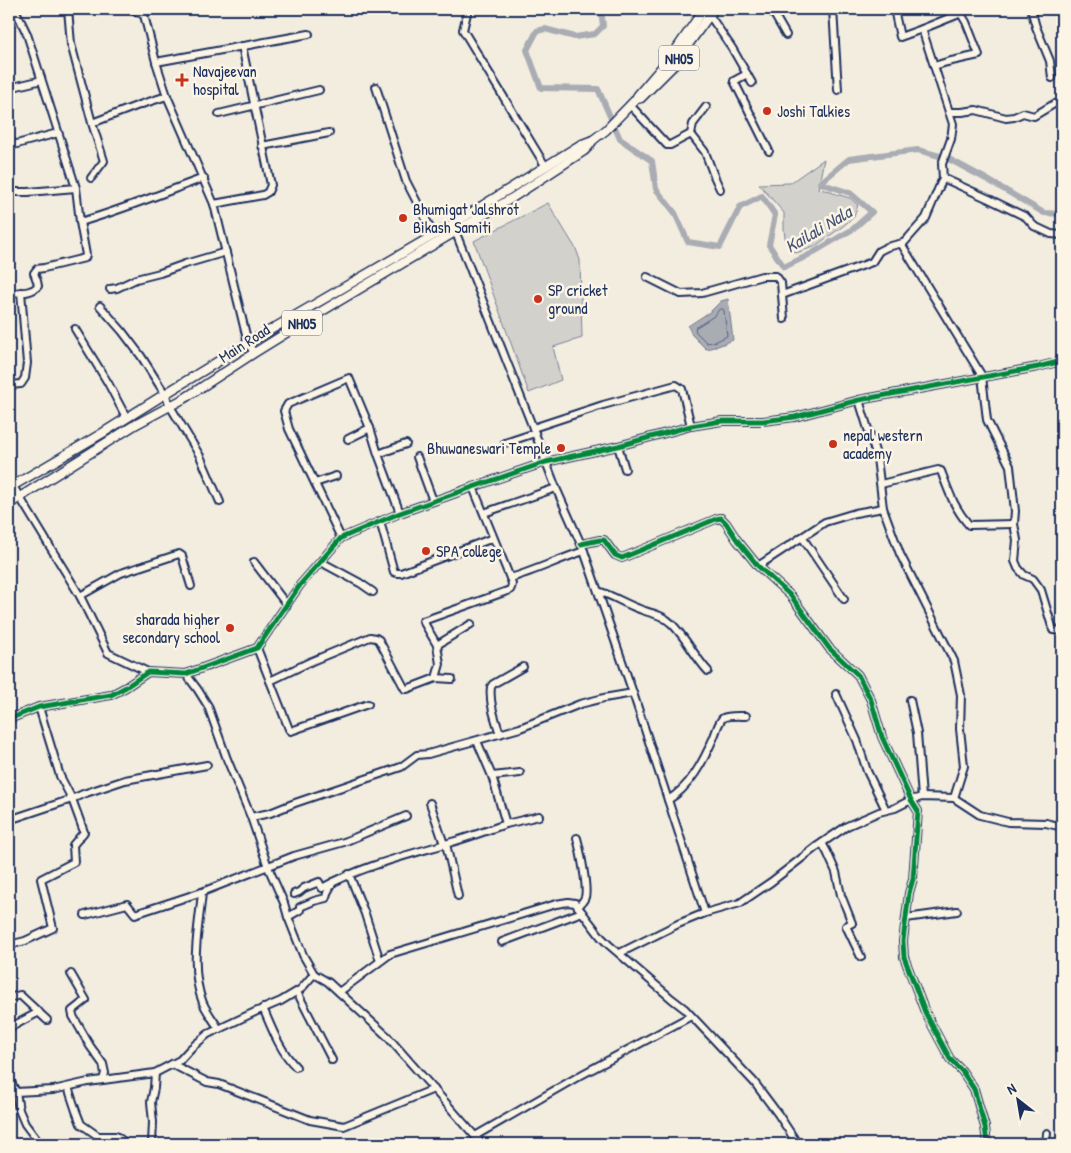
<svg xmlns="http://www.w3.org/2000/svg" width="1071" height="1153" viewBox="0 0 1071 1153" font-family="'Patrick Hand',sans-serif">
<style>
.green{fill:#d3d1cc;stroke:#778095}
.water{fill:#a9acb3;stroke:#707a91}
.lines{fill:none;stroke-linecap:round;stroke-linejoin:round}
.shore{stroke:#546180;stroke-width:1}
.canal{stroke:#a9acb3;stroke-width:6}
.minor-casing{stroke:#1b2f5e;stroke-width:10}
.major-casing{stroke:#1b2f5e;stroke-width:11}
.minor{stroke:#fcf5e5;stroke-width:6}
.major{stroke:#fcf5e5;stroke-width:8}
.cycleway-casing{stroke:#fcf5e5;stroke-width:8}
.cycleway{stroke:#00873e;stroke-width:5}
.poi-dot{fill:#c8321e;stroke:#fcf5e5;stroke-width:2}
.labels{text-anchor:middle;dominant-baseline:central;stroke-width:5;stroke-linejoin:round;paint-order:stroke}
.shield{fill:#fcf5e5;stroke:#5e6a86;stroke-width:1}
.shield-label{font-size:15px;font-weight:bold;fill:#1b2f5e}
.poi-label{font-size:16px;fill:#1b2f5e;stroke:#fcf5e5;text-anchor:start}
.street-label{font-size:16px;fill:#1b2f5e;stroke:#fcf5e5}
.water-label{font-size:18px;font-style:italic;fill:#465478;stroke:#fcf5e5}
</style>
<rect width="100%" height="100%" fill="#f3ede0"/>
<filter id="ink" filterUnits="userSpaceOnUse"><feTurbulence type="fractalNoise" baseFrequency=".02" numOctaves="2"/><feDisplacementMap in="SourceGraphic" scale="10" xChannelSelector="R" yChannelSelector="G"/><feConvolveMatrix kernelMatrix="1 2 1 2 8 2 1 2 1" color-interpolation-filters="sRGB"/></filter>
<g filter="url(#ink)">
<g class="green">
<polygon points="824,159 818,189 831,191 833,193 850,198 858,205 854,217 842,227 814,247 796,253 786,244 784,230 784,213 759,184 790,183"/>
<polygon points="548,203 576,249 580,260 582,338 553,347 561,380 529,393 474,241"/>
</g>
<polygon class="water" points="728,299 733,340 718,346 706,349 692,335 688,326 711,311 721,301"/>
<g class="lines">
<polygon class="shore" points="720,309 723,309 724,311 727,336 717,341 707,343 696,332 695,328 714,316"/>
<polyline class="canal" points="601,9 603,26 595,34 575,37 545,29 537,31 527,50 541,88 598,89 620,139 652,161 656,189 675,213 688,242 720,247 740,207 762,196 775,215 769,245 784,267 809,255 853,229 872,212 850,193 820,183 849,159 918,150 947,158 988,180 1044,213 1062,214"/>
<g class="minor-casing">
<g id="minor">
<polyline points="68,9 71,44 92,123 104,161 91,178"/>
<polyline points="130,9 144,15 156,62 167,96 214,204 248,343 254,353"/>
<polyline points="468,9 463,30 546,167"/>
<polyline points="771,9 786,35"/>
<polyline points="833,9 838,90"/>
<polyline points="894,9 900,37 922,29 953,124 951,139 942,164 943,178 926,218 902,245 982,376 987,420 1010,466 1015,511 1014,524 1017,540 1015,561 1018,568 1024,575 1033,579 1041,590 1053,630 1062,631"/>
<polyline points="1031,9 1036,27 1050,61 1052,78"/>
<polyline points="710,16 732,48 752,83"/>
<polyline points="922,29 959,14 958,10"/>
<polyline points="156,62 309,34"/>
<polyline points="934,66 947,62 979,55 966,22 958,9"/>
<polyline points="747,74 734,81 769,151"/>
<polyline points="376,87 406,181 434,235"/>
<polyline points="9,88 38,81 41,78 27,34 15,9"/>
<polyline points="630,105 667,145 670,145 691,134 705,152 714,176 720,189"/>
<polyline points="949,112 962,112 976,110 1006,118 1014,117 1023,113 1034,116 1054,104"/>
<polyline points="219,114 319,90"/>
<polyline points="92,123 139,105 167,96"/>
<polyline points="691,134 693,124 706,107"/>
<polyline points="9,137 13,145 58,133"/>
<polyline points="262,146 329,133"/>
<polyline points="943,178 989,199 1026,217 1034,226 1051,234 1062,235"/>
<polyline points="9,192 28,192 76,188 41,78"/>
<polyline points="214,204 263,195 268,192 271,185 242,46"/>
<path d="M80,222C122,210 162,193 204,178"/>
<polyline points="454,228 533,428 556,488 584,551 633,693 705,913"/>
<polyline points="647,277 681,294 702,293 762,276 776,276 781,283 782,295"/>
<polyline points="110,289 117,288 136,279 160,273 185,264 226,252"/>
<path d="M9,293C18,292 31,294 38,286L37,281L34,273L37,269L44,268L85,258L86,255L80,222L76,188"/>
<polyline points="100,306 122,331 141,356 165,394 170,406 200,456 220,502"/>
<polyline points="784,319 782,295 872,262 879,251 887,247 903,243"/>
<polyline points="75,329 108,383 126,417"/>
<polyline points="9,385 21,384 25,378 27,363 21,292"/>
<polyline points="859,400 877,458 883,508 900,554 954,661 961,695 960,729 964,766 954,798"/>
<polyline points="533,428 603,405 676,385 682,389 691,426"/>
<polyline points="348,439 370,428"/>
<polyline points="505,443 535,433"/>
<polyline points="618,446 625,469"/>
<polyline points="378,454 406,444"/>
<polyline points="417,457 433,501"/>
<polyline points="315,483 336,476"/>
<path d="M881,484L938,470L941,471C949,492 954,508 969,525L1014,524"/>
<polyline points="13,486 80,596 108,653 148,672"/>
<path d="M473,487L510,578C535,571 559,559 584,551"/>
<polyline points="484,513 556,488"/>
<polyline points="380,521 394,572 397,573 401,573 493,538"/>
<polyline points="802,537 844,599"/>
<polyline points="341,538 289,429 284,411 288,404 349,378 370,428 378,454 400,513"/>
<polyline points="581,544 600,540 604,540 615,555 622,558 716,519 721,518 726,523 737,540 758,566 791,596 829,648 858,675 871,700 882,737 911,800 918,811 913,879 909,893 903,941 904,957 925,1012 950,1059 962,1071 974,1089 985,1127 987,1144"/>
<polyline points="254,562 287,605"/>
<polyline points="321,562 360,583 373,592"/>
<polyline points="758,566 825,522 855,513 883,508"/>
<path d="M598,591C611,595 624,603 637,608C650,614 661,613 672,624C686,638 695,657 708,671"/>
<polyline points="80,596 121,573 179,554 182,556 191,586"/>
<polyline points="437,645 471,624"/>
<polyline points="257,648 289,729 291,731 368,704"/>
<polyline points="186,674 198,690 208,706 227,759 251,817 268,867 284,903 288,917 303,955 314,974 328,982 387,1036 482,1144"/>
<path d="M436,678L440,664L437,645L423,621L510,590C513,585 512,582 510,578"/>
<polyline points="270,681 312,661 370,637 376,638 379,640 405,689 407,689 436,678 452,679"/>
<polyline points="836,694 857,740 867,771 886,810"/>
<polyline points="910,700 917,733 922,797"/>
<polyline points="9,719 39,707 111,695 126,687 148,672 186,674 257,648 300,585 341,538 400,513 473,487 546,462 618,446 691,426 722,421 763,421 795,417 859,400 1038,367 1062,361"/>
<path d="M500,734C495,719 489,702 491,687L493,684L523,667"/>
<polyline points="492,776 520,773"/>
<path d="M668,800C690,787 703,762 713,739C716,733 718,722 723,718C728,715 740,716 746,716"/>
<polyline points="430,803 444,844"/>
<polyline points="251,817 270,813 295,803 401,767 417,755 428,754 520,728 580,704 604,698 633,693"/>
<polyline points="9,820 72,799 83,794 125,780 207,765"/>
<polyline points="506,824 539,816"/>
<polyline points="1059,826 1062,815"/>
<path d="M577,838C580,849 588,888 585,897C584,901 580,904 578,907"/>
<polyline points="822,843 827,852 836,872 841,895 852,923 846,926 861,957"/>
<polyline points="446,844 458,896"/>
<polyline points="349,874 365,914 380,961"/>
<path d="M202,892C199,928 189,968 203,1003C207,1012 214,1021 219,1029"/>
<path d="M294,894L299,892L304,888L319,882L322,888C362,866 408,855 452,842C470,837 488,830 506,824L492,776L477,741"/>
<polyline points="85,915 127,904 135,914 202,892 294,856 344,842 406,816"/>
<polyline points="288,917 300,910 300,907 314,901 326,898 327,893 333,882"/>
<polyline points="906,918 957,911"/>
<polyline points="502,942 582,912"/>
<polyline points="9,945 25,941 53,928 41,879 74,862 73,845 84,832 72,799 60,776 39,707"/>
<polyline points="620,953 678,924 705,913 740,903 771,882 816,847 847,826 879,812 895,808 911,800 922,797 954,798 980,815 1008,822 1046,823 1062,827"/>
<polyline points="71,974 86,1000 72,1011 73,1016 90,1046 103,1064 105,1073 103,1080"/>
<polyline points="297,992 332,1060"/>
<polyline points="339,992 390,954 556,904 568,902 575,903 601,937 609,945 672,999 685,1009 754,1082 778,1114 795,1140 796,1144"/>
<polyline points="9,998 20,995 47,1020"/>
<path d="M263,1008C272,1029 280,1051 296,1067"/>
<polyline points="9,1030 11,1027 39,1012"/>
<polyline points="172,1064 207,1082 219,1084 310,1120 344,1126 434,1089"/>
<polyline points="9,1078 16,1092 53,1090 88,1082 155,1073 180,1060 191,1048 208,1034 255,1012 281,1001 301,989 314,974"/>
<polyline points="68,1087 76,1111 81,1124 98,1136 116,1136 123,1141"/>
<polyline points="16,1092 19,1110 25,1124 40,1144"/>
<polyline points="475,1136 581,1075 691,1016"/>
<polyline points="152,1144 153,1122 151,1102 154,1088 155,1073"/>
<polyline points="1046,1144 1047,1133"/>
</g>
</g>
<g class="major-casing">
<g id="major">
<polyline points="637,99 641,98 672,67 714,9"/>
<polyline points="9,488 101,434 165,394 248,343 453,224 580,145 593,140"/>
<polyline points="9,504 133,426 185,398 254,353 307,320 512,198 584,151 588,147 593,140 606,130 635,100 638,95 673,54 704,9"/>
</g>
</g>
<use href="#minor" class="minor"/>
<use href="#major" class="major"/>
<g class="cycleway-casing">
<g id="cycleway">
<polyline points="581,544 600,540 604,540 615,555 622,558 716,519 721,518 726,523 737,540 758,566 791,596 829,648 858,675 871,700 882,737 911,800 918,811 913,879 909,893 903,941 904,957 925,1012 950,1059 962,1071 974,1089 985,1127 987,1144"/>
<polyline points="9,719 39,707 111,695 126,687 148,672 186,674 257,648 300,585 341,538 400,513 473,487 546,462 618,446 691,426 722,421 763,421 795,417 859,400 1038,367 1062,361"/>
</g>
</g>
<use href="#cycleway" class="cycleway"/>
</g>
</g>
<g class="poi-dot">
<path d="M179.5 72.5h5v5h5v5h-5v5h-5v-5h-5v-5h5z"/>
<circle cx="767" cy="111" r="5"/>
<circle cx="403" cy="218" r="5"/>
<circle cx="538" cy="299" r="5"/>
<circle cx="833" cy="444" r="5"/>
<circle cx="561" cy="448" r="5"/>
<circle cx="426" cy="551" r="5"/>
<circle cx="230" cy="628" r="5"/>
</g>
<g class="labels">
<g class="shield">
<rect x="659" y="45.5" width="40" height="25" rx="4"/>
<rect x="282" y="310.5" width="40" height="25" rx="4"/>
</g>
<g class="shield-label">
<text x="679" y="58">NH05</text>
<text x="302" y="323">NH05</text>
</g>
<g class="poi-label">
<text x="193" y="71">Navajeevan<tspan x="193" dy="18">hospital</tspan></text>
<text x="777" y="111">Joshi Talkies</text>
<text x="413" y="209">Bhumigat Jalshrot<tspan x="413" dy="18">Bikash Samiti</tspan></text>
<text x="548" y="290">SP cricket<tspan x="548" dy="18">ground</tspan></text>
<text x="843" y="435">nepal western<tspan x="843" dy="18">academy</tspan></text>
<text x="551" y="448" text-anchor="end">Bhuwaneswari Temple</text>
<text x="436" y="551">SPA college</text>
<text x="220" y="619" text-anchor="end">sharada higher<tspan x="220" dy="18">secondary school</tspan></text>
</g>
<g class="street-label">
<text transform="translate(244 343) rotate(-33)">Main Road</text>
</g>
<g class="water-label">
<text transform="translate(818 229) rotate(-31)">Kailali Nala</text>
</g>
</g>
<rect width="1071" height="1153" fill="none" stroke="#fcf5e5" stroke-width="30"/>
<rect x="15" y="15" width="1041" height="1123" fill="none" stroke="#1b2f5e" stroke-width="2" filter="url(#ink)"/>
<g transform="translate(1018 1100) rotate(329)" stroke="#fcf5e5" stroke-width="4" paint-order="stroke">
<path d="M0-4L9 19L0 12L-9 19Z" fill="#1b2f5e"/>
<text y="-8" font-size="14" font-weight="bold" text-anchor="middle" fill="#1b2f5e">N</text>
</g>
</svg>
